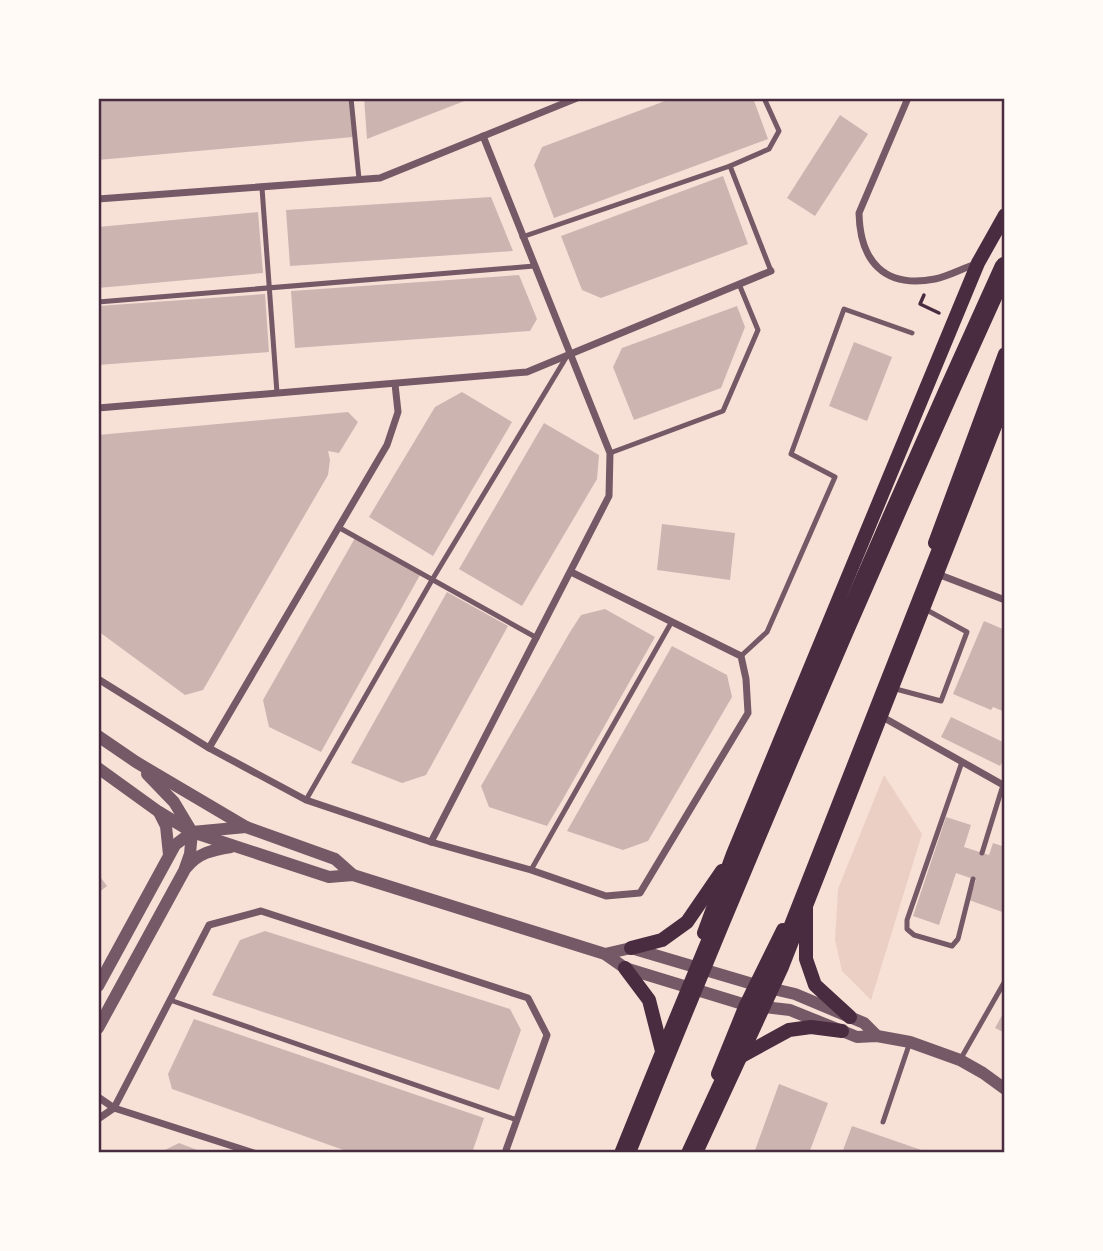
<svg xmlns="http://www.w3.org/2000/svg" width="1103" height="1251" viewBox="0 0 1103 1251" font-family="'Roboto Serif',serif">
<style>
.green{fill:#ebcfc5}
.building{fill:#ccb4b1}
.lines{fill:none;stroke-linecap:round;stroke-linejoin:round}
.path{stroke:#4a2c40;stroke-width:3.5}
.service{stroke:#755966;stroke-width:5}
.minor{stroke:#755966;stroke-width:7}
.tertiary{stroke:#755966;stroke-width:12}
.secondary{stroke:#4a2c40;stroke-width:14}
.motorway{stroke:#4a2c40;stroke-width:21}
.neatline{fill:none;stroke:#4a2c40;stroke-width:2.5}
</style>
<rect width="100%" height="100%" fill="#f7e1d7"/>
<polygon class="green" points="884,775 922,834 871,1000 842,971 835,940 838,889"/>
<g class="building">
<polygon points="115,98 350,98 353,137 98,160 98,100"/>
<polygon points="364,98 472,98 367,139"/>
<polygon points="673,98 753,98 768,139 554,218 534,165 542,147"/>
<polygon points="840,115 868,134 815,216 787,198"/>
<polygon points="723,176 748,244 601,298 582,290 561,236"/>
<polygon points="491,197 513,251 290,266 286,210"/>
<polygon points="258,212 263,273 98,288 98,227"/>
<polygon points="519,275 537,319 530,331 295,348 291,291"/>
<polygon points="265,294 269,352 98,365 98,306"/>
<polygon points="737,306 745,327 721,388 634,420 613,367 622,348"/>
<polygon points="854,342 892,357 867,421 829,406"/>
<polygon points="462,392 512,422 433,556 369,517 435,407"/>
<polygon points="348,412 358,422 339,453 328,451 330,460 328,475 203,690 185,695 98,631 98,435"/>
<polygon points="544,423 599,455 597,479 522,606 459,569"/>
<polygon points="662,524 735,533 730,580 657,570"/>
<polygon points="355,538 420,575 321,752 269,727 263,700"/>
<polygon points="447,592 508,626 426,775 402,783 351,763"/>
<polygon points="605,609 655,637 563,799 547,826 489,807 481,786 570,632 581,615"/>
<polygon points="984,621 1005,630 1005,712 993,707 991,710 953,694"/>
<polygon points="672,646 727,675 732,697 648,841 623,850 567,831"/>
<polygon points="951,717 1005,743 1005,757 1000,766 941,737"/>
<polygon points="946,817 971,825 964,847 989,855 993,843 1005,847 1005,913 969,900 976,880 956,873 939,925 913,916"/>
<polygon points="98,874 107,886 98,893"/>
<polygon points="265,931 510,1009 521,1030 499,1090 212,995 240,940"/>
<polygon points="1005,1010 1005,1033 995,1028"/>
<polygon points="194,1019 484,1118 472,1153 352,1153 172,1089 168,1074"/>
<polygon points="779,1084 828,1103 809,1153 754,1153"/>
<polygon points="852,1126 930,1153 842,1153"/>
<polygon points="179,1143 205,1153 159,1153"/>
</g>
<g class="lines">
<polyline class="path" points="924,295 920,304 939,313"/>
<g class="service">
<polyline points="351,98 359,179"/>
<polyline points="764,98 779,131 769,149 730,166 771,271"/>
<polyline points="262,188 277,393"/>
<polyline points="522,237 730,166"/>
<polyline points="98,302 534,266"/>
<polyline points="610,453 723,411 758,330 739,284"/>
<polyline points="338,527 537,638"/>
<polyline points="741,656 767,632 835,477 791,454 844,309 912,333"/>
<polyline points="892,688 941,701 967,632 925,609"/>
<polyline points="962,762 907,920 907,929 914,935 952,946 958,939 973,879"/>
<polyline points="306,800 432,580 567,356"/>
<polyline points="982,853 1003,785"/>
<polyline points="531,870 671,623"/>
<polyline points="170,1000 517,1120"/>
<polyline points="960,1060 1005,981"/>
<polyline points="883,1122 910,1042"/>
</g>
<g class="minor">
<path d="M908,98L859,213C860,261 884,289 935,279C949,276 963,268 976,264"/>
<polyline points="98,199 380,178 577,98"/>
<polyline points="98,408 527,372 771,271"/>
<polyline points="935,573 1005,600"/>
<polyline points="98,679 209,748 306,800 431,842 531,870 606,896 640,893 748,713 746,679 741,656 571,572"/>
<polyline points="879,715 1005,786"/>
<polyline points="209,748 387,445 398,412 395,384"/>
<polyline points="431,842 609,496 610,453 483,136"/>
<polyline points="98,1097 114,1108 254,1153"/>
<polyline points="98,1119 114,1108 209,925 261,911 528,998 547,1035 505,1153"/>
</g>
<g class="tertiary">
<polyline points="98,736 136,762 246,827 335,859 353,875"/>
<polyline points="98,768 159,812 192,832 329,877 353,875 605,954 625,968 746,1005 790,1010 857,1037 877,1036 910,1042 960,1060 983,1073 1005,1089"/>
<polyline points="147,774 174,802 192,832"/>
<polyline points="159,812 166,826 169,855"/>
<path d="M186,868C198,853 212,850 231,847"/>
<polyline points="605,954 631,948 756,985 795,994 864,1023 877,1036"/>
<polyline points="98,986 175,845 192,832 246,827"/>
<polyline points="98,1028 184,871 190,854 192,832"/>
</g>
<g class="secondary">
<polyline points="935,543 1005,354"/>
<polyline points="806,905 806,959 815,985 850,1017"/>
<polyline points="704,933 733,854 978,263 1005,215"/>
<polyline points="631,948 662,940 687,922 722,871"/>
<polyline points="625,968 649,1000 662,1051"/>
<polyline points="736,1059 789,1030 811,1027 842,1031"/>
<polyline points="718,1074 746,1005 783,930"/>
</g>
<g class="motorway">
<path d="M625,1153C745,855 872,559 1005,267"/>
<polyline points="692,1153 779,965 1005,391"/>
</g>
</g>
<rect width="1103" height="1251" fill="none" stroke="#fffaf5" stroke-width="200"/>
<rect x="100" y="100" width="903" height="1051" class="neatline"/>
</svg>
